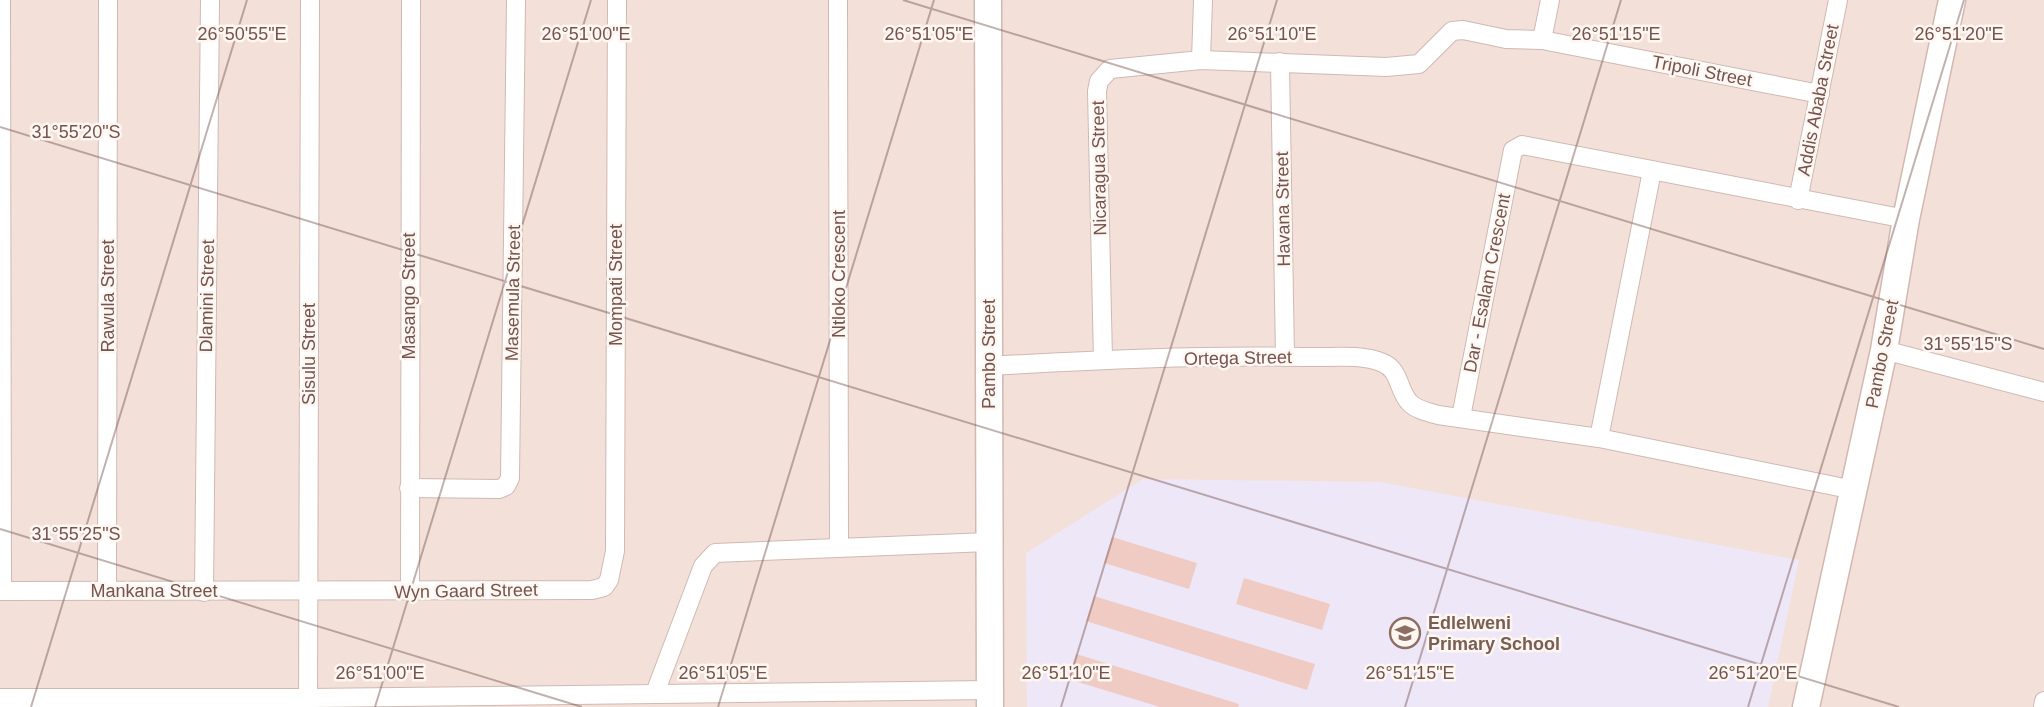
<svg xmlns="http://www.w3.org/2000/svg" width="2044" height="707" viewBox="0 0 2044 707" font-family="Helvetica,sans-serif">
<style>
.residential{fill:#f3e1d9}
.education{fill:#eee7f8}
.building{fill:#efcbc4}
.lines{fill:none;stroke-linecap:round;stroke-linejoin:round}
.street-casing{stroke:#cfb9b3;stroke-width:20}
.secondary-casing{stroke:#d2b8b1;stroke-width:29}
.street{stroke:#fff;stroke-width:18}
.secondary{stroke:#fff;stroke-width:26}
.ticks{fill:none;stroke:#75544f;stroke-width:2;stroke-opacity:0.45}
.labels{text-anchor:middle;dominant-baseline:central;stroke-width:5;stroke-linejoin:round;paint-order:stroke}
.street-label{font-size:18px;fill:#75544f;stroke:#fef6f1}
.education-label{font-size:18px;font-weight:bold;fill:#785e54;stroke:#fef6f1;text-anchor:start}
.ticks-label{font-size:18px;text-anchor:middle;fill:#75544f;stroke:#fef6f1;stroke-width:5;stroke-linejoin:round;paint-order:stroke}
</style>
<rect width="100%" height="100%" fill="#fbf1eb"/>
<rect class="residential" x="0" y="0" width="2044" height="707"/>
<polygon class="education" points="1143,479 1380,482 1799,560 1768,707 1027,707 1026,553"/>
<g class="building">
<polygon points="1112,537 1197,563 1189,589 1104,563"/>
<polygon points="1244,578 1330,604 1322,630 1236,604"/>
<polygon points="1094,596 1315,664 1307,690 1086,621"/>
<polygon points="1076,654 1239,704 1238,707 1160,707 1068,679"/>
</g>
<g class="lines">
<g class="street-casing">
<g id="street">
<polyline points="1,0 2,591"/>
<polyline points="838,0 839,548"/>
<polyline points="1542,40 1550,0"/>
<polyline points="1201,60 1203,0"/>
<polyline points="1280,62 1285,357"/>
<polyline points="1798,200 1838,0"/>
<polyline points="1884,350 2044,392"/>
<polyline points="1103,359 1097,91 1099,81 1110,69 1201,60 1386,67 1419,64 1452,31 1463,30 1506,39 1542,40 1820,94"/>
<path d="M989,366C1094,360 1199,355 1304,357C1329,358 1360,353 1383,363C1400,370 1398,390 1409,402C1416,410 1428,412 1438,415L1599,438L1854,490"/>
<polyline points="1461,417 1512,155 1513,150 1522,145 1906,219"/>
<polyline points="1599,438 1652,171"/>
<polyline points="409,488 499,489 506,486 510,478 516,0"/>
<polyline points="0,591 592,590 604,587 609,580 615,551 617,0"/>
<polyline points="107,591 108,0"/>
<polyline points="204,592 210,0"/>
<polyline points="410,592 411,0"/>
<polyline points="655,693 703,566 715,553 989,542"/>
<polyline points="0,698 308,698 990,690"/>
<polyline points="308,707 310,0"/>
<polyline points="2043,707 2044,701"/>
</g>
</g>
<g class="secondary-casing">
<g id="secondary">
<polyline points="988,0 990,707"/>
<polyline points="1806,707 1884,350 1906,219 1952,0"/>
</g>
</g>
<use href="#street" class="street"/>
<use href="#secondary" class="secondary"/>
</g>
<path class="ticks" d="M903,0L2044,349M0,127L1899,707M0,529L582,707M31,707L247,0M375,707L591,0M718,707L934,0M1061,707L1277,0M1405,707L1621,0M1748,707L1964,0"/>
<defs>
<g id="school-ring" transform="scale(1.575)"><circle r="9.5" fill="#fef6f1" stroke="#8d6e63" stroke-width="1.5"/><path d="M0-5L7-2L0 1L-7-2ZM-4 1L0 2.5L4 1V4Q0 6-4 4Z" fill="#8d6e63"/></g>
</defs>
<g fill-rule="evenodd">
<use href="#school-ring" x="1405" y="633"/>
</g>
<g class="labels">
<g class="street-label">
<text transform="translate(1702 71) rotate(11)">Tripoli Street</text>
<text transform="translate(1818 100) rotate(-79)">Addis Ababa Street</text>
<text transform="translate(1099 168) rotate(-91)">Nicaragua Street</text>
<text transform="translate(1283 209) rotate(-91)">Havana Street</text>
<text transform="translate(839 274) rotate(-90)">Ntloko Crescent</text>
<text transform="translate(1487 283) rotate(-79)">Dar - Esalam Crescent</text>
<text transform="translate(616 285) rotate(-90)">Mompati Street</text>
<text transform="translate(513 293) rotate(-89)">Masemula Street</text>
<text transform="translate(108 296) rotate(-90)">Rawula Street</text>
<text transform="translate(207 296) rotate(-89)">Dlamini Street</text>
<text transform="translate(409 296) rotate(-90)">Masango Street</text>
<text transform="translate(309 354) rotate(-90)">Sisulu Street</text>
<text transform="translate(989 354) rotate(-90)">Pambo Street</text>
<text transform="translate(1882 354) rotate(-79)">Pambo Street</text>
<text transform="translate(1238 358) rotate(-1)">Ortega Street</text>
<text x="154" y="591">Mankana Street</text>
<text transform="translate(466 591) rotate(-1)">Wyn Gaard Street</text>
</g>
<g class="education-label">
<text x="1428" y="623">Edlelweni<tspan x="1428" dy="21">Primary School</tspan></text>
</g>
</g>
<g class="ticks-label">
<text x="242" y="40">26°50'55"E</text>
<text x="586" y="40">26°51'00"E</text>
<text x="929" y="40">26°51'05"E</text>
<text x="1272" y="40">26°51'10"E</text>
<text x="1616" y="40">26°51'15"E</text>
<text x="1959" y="40">26°51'20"E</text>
<text x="76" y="138">31°55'20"S</text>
<text x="1968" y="350">31°55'15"S</text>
<text x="76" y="540">31°55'25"S</text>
<text x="380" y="679">26°51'00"E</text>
<text x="723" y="679">26°51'05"E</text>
<text x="1066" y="679">26°51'10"E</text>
<text x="1410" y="679">26°51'15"E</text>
<text x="1753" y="679">26°51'20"E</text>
</g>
</svg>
